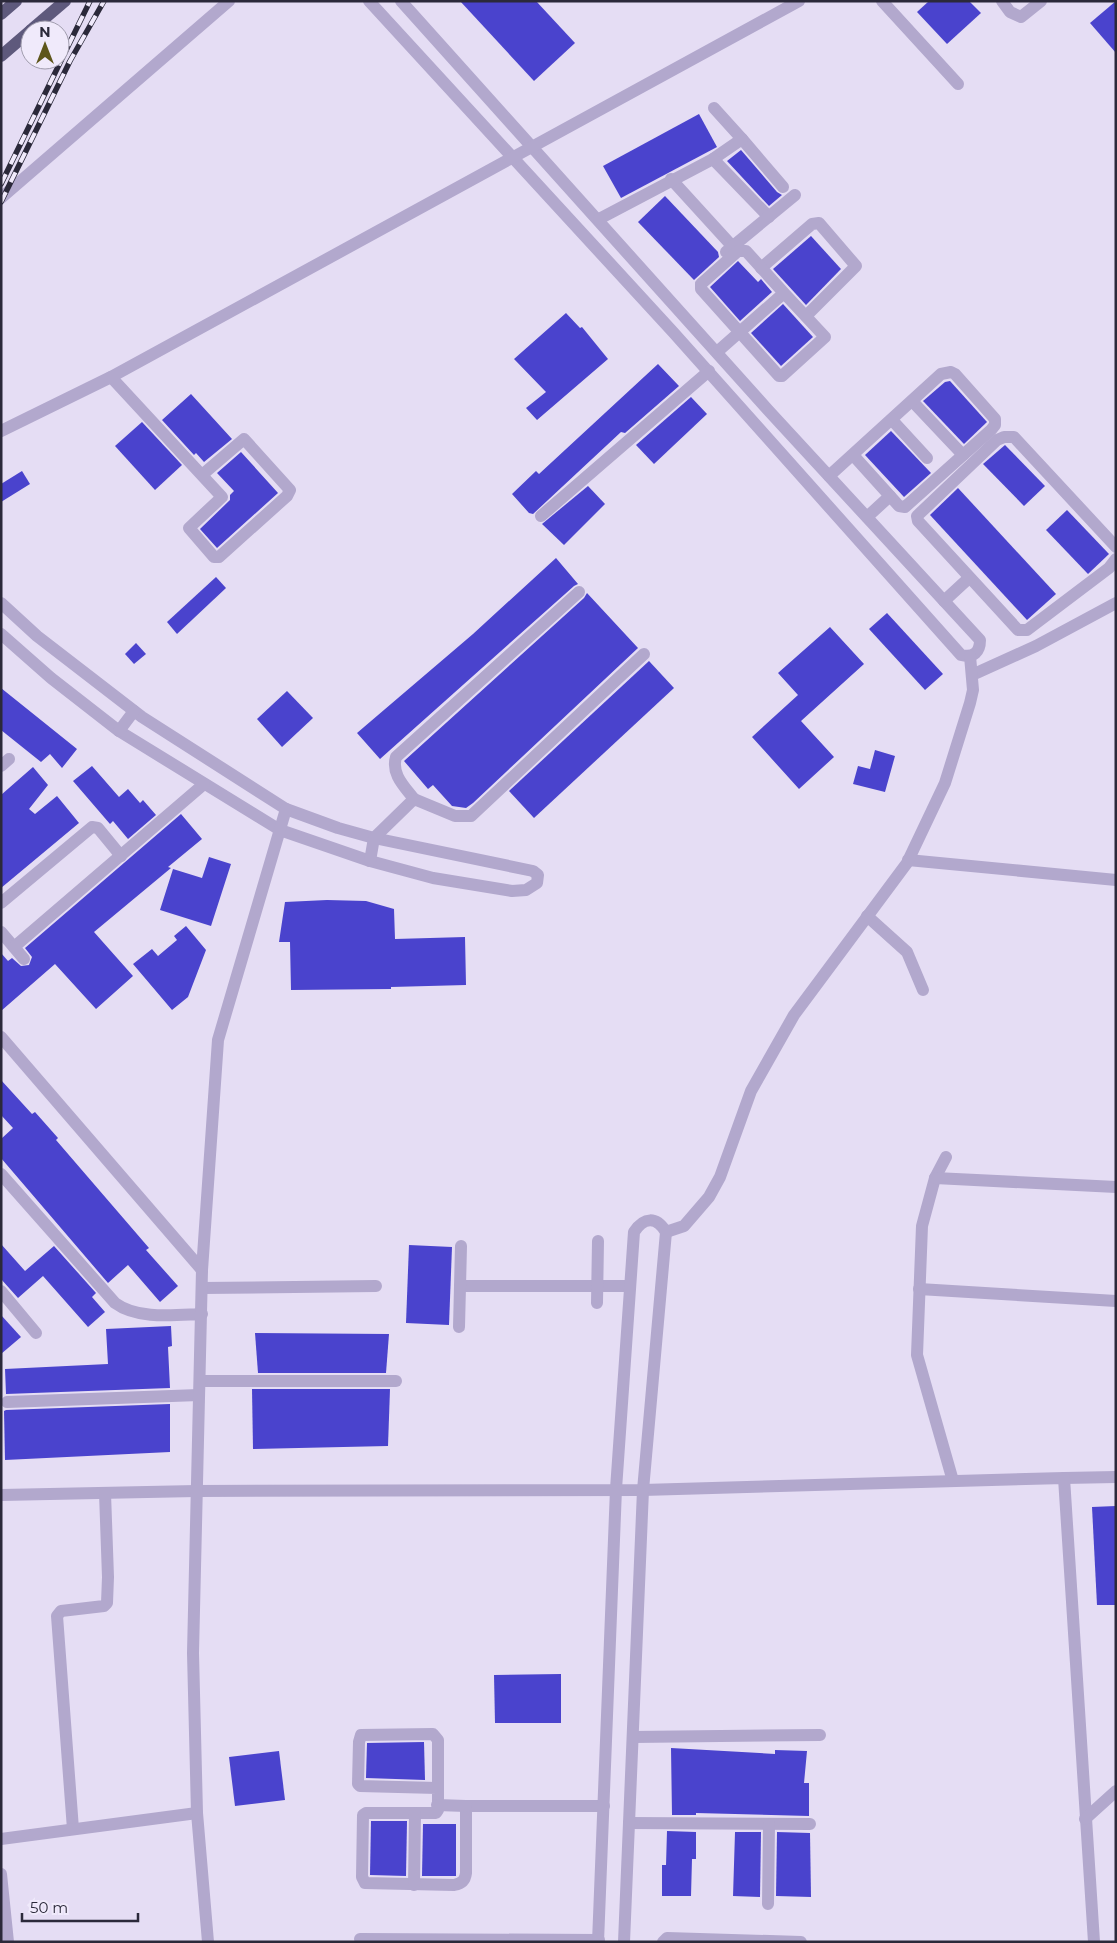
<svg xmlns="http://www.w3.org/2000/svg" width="1117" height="1943" viewBox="0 0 1117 1943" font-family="Montserrat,sans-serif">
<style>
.building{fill:#4a43cd}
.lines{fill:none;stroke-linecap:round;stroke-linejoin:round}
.minor{stroke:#b2a8cd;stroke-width:12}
.major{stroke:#5e597c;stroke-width:12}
.rail-casing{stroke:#2b293a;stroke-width:5.5}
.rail{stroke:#f0eafb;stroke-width:4;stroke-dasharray:11;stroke-linecap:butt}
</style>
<rect width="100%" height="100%" fill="#e5ddf4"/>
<g class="building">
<polygon points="460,1 536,1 575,43 534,81"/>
<polygon points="929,1 969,1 981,13 947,44 917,12"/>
<polygon points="1116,1 1116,53 1090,23"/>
<polygon points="699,114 717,147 621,198 603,166"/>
<polygon points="741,150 777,192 782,195 769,206 727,161"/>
<polygon points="665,196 718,252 719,257 694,280 638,222"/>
<polygon points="811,236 841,269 806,305 773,269"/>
<polygon points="738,261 758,282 761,279 772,292 740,321 710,287"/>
<polygon points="783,304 813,337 781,366 751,333"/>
<polygon points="566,313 580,328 582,327 608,359 537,420 526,408 546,392 514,359"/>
<polygon points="658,364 679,386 625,433 621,432 533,514 529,513 512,494 536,471 539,474"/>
<polygon points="950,381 987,422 964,444 923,401 945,382"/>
<polygon points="191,394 232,439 204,462 196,453 194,455 162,420"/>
<polygon points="691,397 707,414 654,464 636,445"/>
<polygon points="142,422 182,465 155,490 115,446"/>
<polygon points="891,431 931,473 904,497 865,455"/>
<polygon points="1005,445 1045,486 1024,506 983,464"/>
<polygon points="241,452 278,493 217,548 200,529 230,500 230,495 234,491 217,473"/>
<polygon points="22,471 30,484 1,502 1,484"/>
<polygon points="588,486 605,504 564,545 542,524"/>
<polygon points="958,488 1056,594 1027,620 930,515"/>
<polygon points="1067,510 1109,554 1088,574 1046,530"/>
<polygon points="556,558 578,584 574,586 380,759 357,733 473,634"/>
<polygon points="216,577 226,588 177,634 167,622"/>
<polygon points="587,593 638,648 473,803 466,808 452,806 433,785 428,789 404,761 584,598"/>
<polygon points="887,613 943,674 925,690 869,629"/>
<polygon points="830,627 864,664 801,721 834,757 799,789 752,737 798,695 778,673"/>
<polygon points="136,643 146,654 134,664 125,654"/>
<polygon points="649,661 674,688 534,818 509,791"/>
<polygon points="1,688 77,749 62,768 50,754 41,762 1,730"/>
<polygon points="287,691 313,718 282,747 257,719"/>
<polygon points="875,750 895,756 885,792 853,784 858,766 870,769"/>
<polygon points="92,766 119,797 128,789 140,803 143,800 156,815 128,839 113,821 110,824 73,781"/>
<polygon points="33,767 48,785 29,809 35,814 57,796 79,823 1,888 1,795"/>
<polygon points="181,814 202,839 168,867 171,868 94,932 133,976 96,1009 55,964 1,1011 1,953 8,961 12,958 21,966 29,965 32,957 25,948"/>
<polygon points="209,857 231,864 211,926 160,910 173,869 202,878"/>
<polygon points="327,900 366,901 394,909 395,939 465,937 466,985 391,987 391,989 291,990 290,942 279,942 285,902"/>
<polygon points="186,926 206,950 188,997 172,1010 133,964 152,949 158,956 177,940 174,936"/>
<polygon points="1,1080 32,1114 35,1112 58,1138 56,1140 149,1248 146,1250 178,1286 160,1302 128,1265 108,1283 1,1158 1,1139 13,1128 1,1115"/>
<polygon points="1,1244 25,1271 54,1246 96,1293 92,1297 105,1312 88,1327 43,1276 18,1298 1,1279"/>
<polygon points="409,1245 452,1247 449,1325 406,1323"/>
<polygon points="1,1315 21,1337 1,1354"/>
<polygon points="171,1326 172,1346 168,1347 170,1388 6,1394 5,1369 108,1364 106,1329"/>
<polygon points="255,1333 389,1334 386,1373 258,1373"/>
<polygon points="252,1389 390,1389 388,1446 253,1449"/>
<polygon points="170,1404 170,1452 5,1460 4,1411 6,1410"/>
<polygon points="1116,1506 1116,1605 1097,1605 1092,1507"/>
<polygon points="561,1674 561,1723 495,1723 494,1675"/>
<polygon points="424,1742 425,1780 366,1778 367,1743"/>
<polygon points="671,1748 775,1754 775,1750 807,1751 804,1783 809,1783 809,1816 696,1813 696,1815 672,1815"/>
<polygon points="279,1751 285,1800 235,1806 229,1757"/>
<polygon points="371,1821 407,1821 406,1876 370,1875"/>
<polygon points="423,1824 456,1824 456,1876 422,1876"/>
<polygon points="667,1831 696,1832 696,1859 692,1859 691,1896 662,1896 662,1865 666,1865"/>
<polygon points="735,1832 761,1832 760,1897 733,1896"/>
<polygon points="777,1832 810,1833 811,1897 776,1896"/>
</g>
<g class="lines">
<g class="minor">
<path d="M369,1L673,332L961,655C974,658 980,652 980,640L768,410L401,1"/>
<polyline points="882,1 958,84"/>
<polyline points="1002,1 1010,12 1021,17 1041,1"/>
<polyline points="742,139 783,187"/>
<polyline points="713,159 742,139 714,108"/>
<polyline points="671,179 733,247"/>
<polyline points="1,198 229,1"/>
<polyline points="599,219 713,159 769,217"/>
<polyline points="726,252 795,195"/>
<polyline points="761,268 812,224 819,223 856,266 806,316"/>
<polyline points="717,352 784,293 746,251 738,251 701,284 701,289 779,376 782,376 825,337 784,293"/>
<path d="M111,377C148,417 185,457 222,497L189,528L214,557H219L287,496L290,490L244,439L202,475"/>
<polyline points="912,401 963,455"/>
<polyline points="892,420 927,458"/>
<polyline points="1,431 111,377 799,1"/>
<polyline points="829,476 941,374 951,372 955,374 995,419 995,425 991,430 905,507 899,506 853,455"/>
<polyline points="541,516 709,371"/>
<polyline points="867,517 890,496"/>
<polyline points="1116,547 1014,437 1004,437 997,440 917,516 918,521 1018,630 1027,630 1109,568 1116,559"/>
<polyline points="944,601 969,578"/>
<polyline points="1,603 37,636 142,717 286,809 338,828 374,838 533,871 538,875 537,883 526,890 512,891 433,878 370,861 280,830 119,731 51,678 1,634"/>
<polyline points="972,675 1036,646 1116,603"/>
<polyline points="119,731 134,711"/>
<polyline points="1,766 9,759"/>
<path d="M414,799C404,786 391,774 396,757L579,592"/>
<polyline points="908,860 1116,880"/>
<polyline points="370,861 374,838 414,799 455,816 471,816 644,654"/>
<polyline points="1,903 92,827 98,828 121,856"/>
<polyline points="867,916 907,952 923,990"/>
<polyline points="1,932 24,959"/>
<polyline points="14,947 204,784"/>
<polyline points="1,1037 202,1270"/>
<polyline points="946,1157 935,1178 922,1226 917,1355 953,1481"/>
<path d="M1,1174L115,1303C138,1320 175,1315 202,1314"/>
<polyline points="935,1178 1116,1187"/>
<polyline points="666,1232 684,1226 709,1197 720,1177 751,1091 794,1015 907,863 945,783 970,703 973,690 970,656"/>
<polyline points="460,1286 630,1286"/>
<polyline points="202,1288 376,1286"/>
<polyline points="919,1289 1116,1301"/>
<polyline points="1,1291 36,1333"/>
<polyline points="597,1303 598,1241"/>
<polyline points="459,1327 461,1246"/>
<polyline points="200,1381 396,1381"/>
<polyline points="7,1402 199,1395"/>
<polyline points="1064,1478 1116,1477"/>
<polyline points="1,1495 196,1491 643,1490 1064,1478 1094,1942"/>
<polyline points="633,1737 820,1735"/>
<path d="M437,1788L360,1786L358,1784L359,1742L361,1735L433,1734L438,1740V1810L436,1813H366L363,1815L362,1877L365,1883L454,1885C462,1883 465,1881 466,1873V1806H604"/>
<polyline points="437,1805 466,1806"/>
<polyline points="1085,1819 1116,1791"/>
<polyline points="629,1823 810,1824"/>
<polyline points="73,1829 57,1616 61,1611 104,1606 107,1603 108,1577 105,1493"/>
<polyline points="1,1839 197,1813"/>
<polyline points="1,1874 8,1942"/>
<polyline points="414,1885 415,1813"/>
<polyline points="768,1904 769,1824"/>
<polyline points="360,1939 599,1940"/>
<polyline points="208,1942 197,1813 193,1653 202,1270 218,1040 286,809"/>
<path d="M598,1942L616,1489L634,1232C644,1217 656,1216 666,1232L643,1490L624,1942"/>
<polyline points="663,1942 667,1938 801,1942"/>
</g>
<g class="major">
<polyline points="1,14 16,1"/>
<polyline points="31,30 65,1"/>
<polyline points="1,56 30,31"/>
</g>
<g class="rail-casing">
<g id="rail">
<polyline points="1,184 90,1"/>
<polyline points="1,202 70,61 104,1"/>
</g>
</g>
<use href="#rail" class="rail"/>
</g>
<rect width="1117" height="1943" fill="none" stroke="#2b293a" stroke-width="5"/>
<g transform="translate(45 45)"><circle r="24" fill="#f0eafb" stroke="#a19dae"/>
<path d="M0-4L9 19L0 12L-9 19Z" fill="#5e561b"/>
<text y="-8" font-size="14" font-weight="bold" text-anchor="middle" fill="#2b293a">N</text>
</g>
<path d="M22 1913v8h116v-8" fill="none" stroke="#2b293a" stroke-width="2.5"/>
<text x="30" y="1913" font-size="15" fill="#2b293a" stroke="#f0eafb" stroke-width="4" paint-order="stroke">50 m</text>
</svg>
